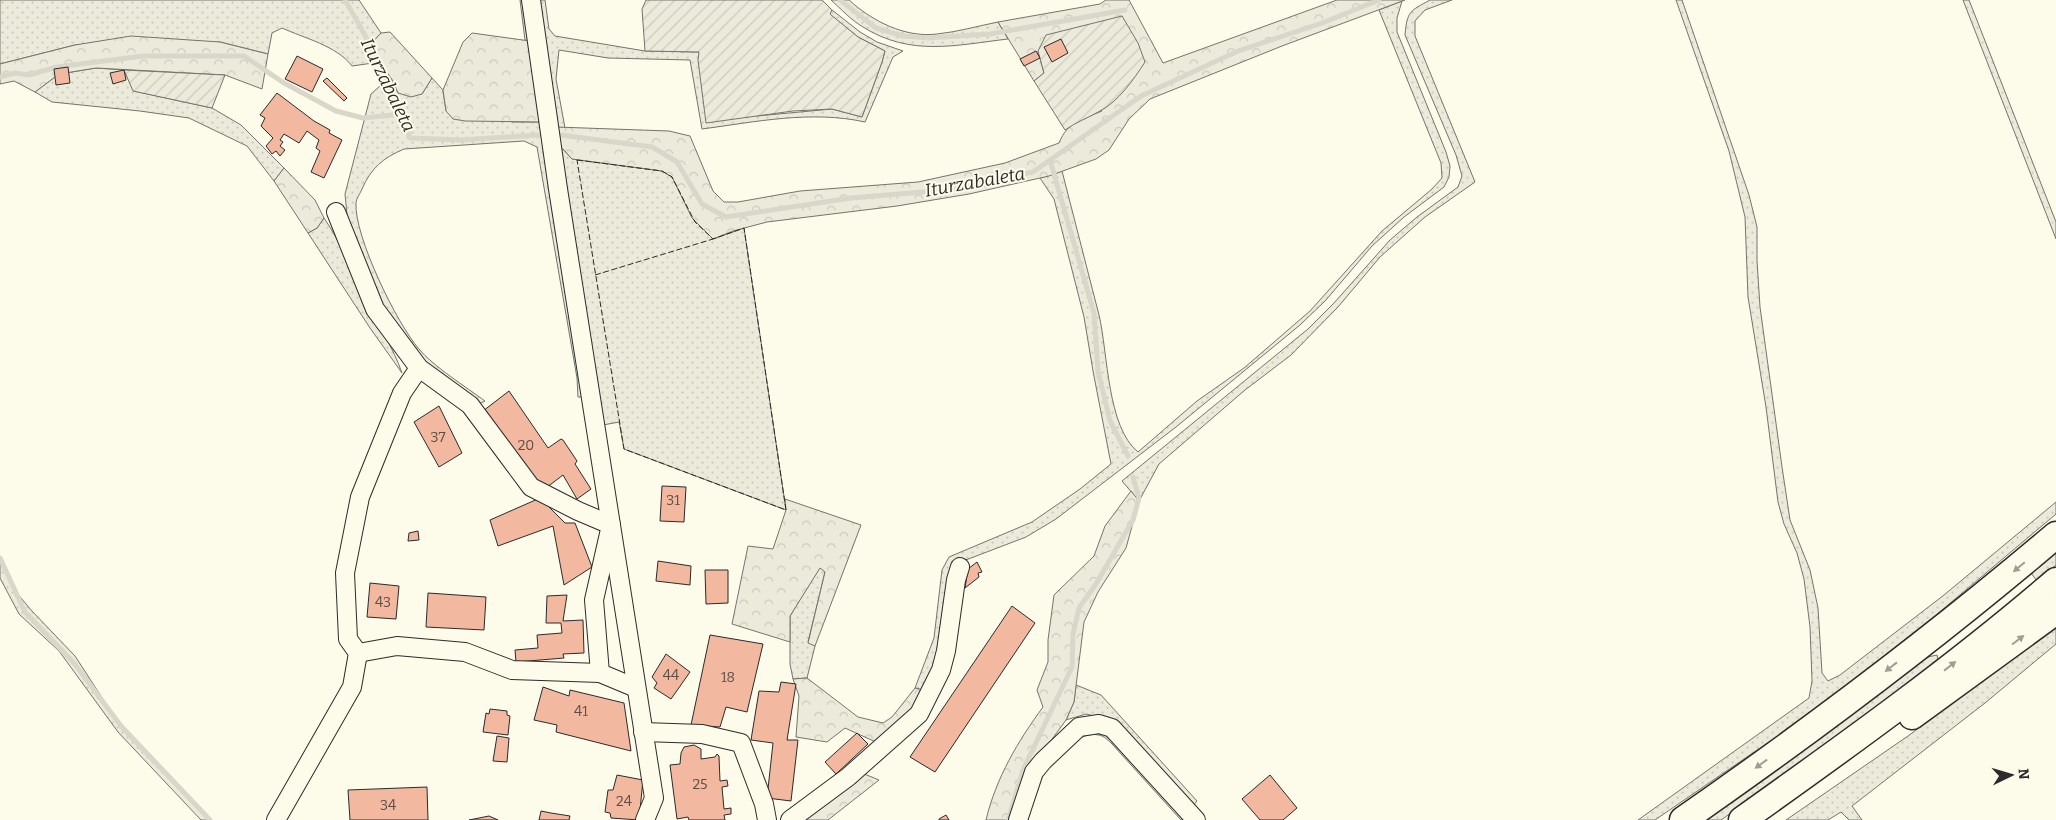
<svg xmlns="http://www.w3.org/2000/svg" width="2056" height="820" viewBox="0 0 2056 820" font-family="Bitter,serif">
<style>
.grass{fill:url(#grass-dots);stroke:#74746e}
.forest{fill:url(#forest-crowns);stroke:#74746e}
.garden{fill:url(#garden-furrows);stroke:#74746e}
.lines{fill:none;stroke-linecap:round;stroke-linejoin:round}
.stream{stroke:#d8d7c9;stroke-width:5}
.building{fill:#f2b8a0;stroke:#2b2b2b}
.minor-casing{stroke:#2b2b2b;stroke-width:20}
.highway-casing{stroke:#2b2b2b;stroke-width:29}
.minor{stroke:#fdfbea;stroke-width:18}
.highway{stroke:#fdfbea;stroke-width:26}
.fence{stroke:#2b2b2b;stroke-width:1;stroke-dasharray:6 2.5;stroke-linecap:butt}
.oneway{fill:#9e9d94}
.labels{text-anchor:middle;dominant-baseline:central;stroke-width:4;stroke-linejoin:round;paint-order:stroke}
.number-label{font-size:14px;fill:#5d4e48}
.water-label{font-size:18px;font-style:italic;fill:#2b2b2b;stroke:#fdfbea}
</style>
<defs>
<pattern id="grass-dots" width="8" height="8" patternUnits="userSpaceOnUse" patternTransform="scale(1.25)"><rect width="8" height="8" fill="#ecebdb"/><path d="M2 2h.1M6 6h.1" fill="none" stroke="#cbcabc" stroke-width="1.8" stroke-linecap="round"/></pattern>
<pattern id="forest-crowns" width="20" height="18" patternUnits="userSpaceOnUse" patternTransform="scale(1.25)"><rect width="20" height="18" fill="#ecebdb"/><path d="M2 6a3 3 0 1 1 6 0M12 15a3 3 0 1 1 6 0" fill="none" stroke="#cbcabc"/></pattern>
<pattern id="garden-furrows" width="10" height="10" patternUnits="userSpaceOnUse" patternTransform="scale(1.25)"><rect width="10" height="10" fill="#ecebdb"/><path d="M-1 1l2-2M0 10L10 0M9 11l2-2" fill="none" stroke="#cbcabc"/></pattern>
</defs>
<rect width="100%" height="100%" fill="#fdfbea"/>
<g class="grass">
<path d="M0,0H359L381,33L369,47L380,62L352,66C337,46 304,38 282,28L272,33L268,54L220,42L75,45L0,64Z"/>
<polygon points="520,0 525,0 530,41 525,40"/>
<path d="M538,0H545L549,29L555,36L645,51L699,52L757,116L832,109L862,117L882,62L885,51L858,37L829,14L832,10L860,32L877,42L903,51L893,57L865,122C811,110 755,122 702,129L690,60L608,58L559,50L556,79L565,128L556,127Z"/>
<path d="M831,0H849C872,21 905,38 937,34C957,32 978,26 998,22L1008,39C956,45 911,57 863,27C851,20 841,9 831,0Z"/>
<path d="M1430,0H1452L1425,10L1415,21V36L1475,182L1425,217L1380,257L1338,307L1291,355L1245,390L1159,464L1139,501L1122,481L1308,329L1334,303L1390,240L1417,217L1458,187L1462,176L1456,155L1405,35C1407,11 1410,11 1430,0Z"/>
<polygon points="1676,0 1682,0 1749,195 1757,227 1757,261 1760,307 1782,467 1790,520 1810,570 1818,608 1822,673 1828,681 1840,675 1944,595 2056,502 2056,514 1936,615 1814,711 1655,820 1638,820 1809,698 1812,681 1810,627 1804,579 1797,553 1784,524 1778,502 1766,407 1748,297 1745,217 1729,151"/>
<polygon points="1963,0 1969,0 2056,222 2056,239"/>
<path d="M1402,1L1397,18V32L1446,152L1450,166L1449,177L1444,187L1404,217L1372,246L1326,300L1300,325L1176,427L1056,519L1026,537L958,563L946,622L927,691L915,688L934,638L942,570L949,557L1032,522L1080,489L1111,464L1093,371L1084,317L1054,199L1040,178L1062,171C1074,219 1087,267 1099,315C1108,353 1107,427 1138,452L1197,401L1244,368L1310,311L1382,231L1432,189L1442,178L1441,163L1379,10Z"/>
<polygon points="96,68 124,70 134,91 212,108 241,125 284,168 274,181 247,146 189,118 140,111 52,102 35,92 59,74"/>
<path d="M390,77L398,93L422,94L432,78L443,90L446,111L514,122H542L584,397H578L577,378L537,147L524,141L404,149C383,158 371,168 362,189C360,194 356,199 356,203C354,236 397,324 419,349C433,366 466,387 485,401L477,405L421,361L381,306L348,225L345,194L371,94Z"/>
<polygon points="559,149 563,149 572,159 662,171 672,177 713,239 744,228 786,510 624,449 619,422 603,425"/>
<path d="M324,218C342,244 352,273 366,301C378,325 393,347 402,373L370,328L308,233L317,228Z"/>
<polygon points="2056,551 2056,565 2037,581 2031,573"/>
<polygon points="0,559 12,587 31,610 75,656 112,713 139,745 210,820 201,820 118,732 59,651 19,614 0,578"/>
<polygon points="820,567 825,572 808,642 815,646 807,678 793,679 790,664 790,616"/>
<polygon points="2056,626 2056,644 1985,703 1852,806 1862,820 1849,820 1841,812 1828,820 1786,820 1908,736"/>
<path d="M1937,655L1938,659C1870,718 1794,768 1721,820H1701L1911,669L1928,657Z"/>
<polygon points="1076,685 1101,695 1197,801 1189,810 1102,718 1086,714 1066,720 1074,702"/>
<path d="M1105,730L1187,820H1181L1112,744C1109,741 1104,736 1099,735C1073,729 1042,772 1034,793C1031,802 1030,811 1028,820H1022L1038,774L1072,738Z"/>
</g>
<g class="forest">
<path d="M1106,0H1129L1163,63L1337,0H1405L1282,46L1150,99L1129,119L1109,150L1096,159L1049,176L969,194L897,206L767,222L733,231L713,239L692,218L672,177L662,171L572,159L563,149H559L556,127L669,131L690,136L713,191L724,202H738L800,191L918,182L1005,163L1059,143C1068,121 1081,120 1102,111L1038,51L1044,73L1034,81L998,22L1100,4Z"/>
<polygon points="390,32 432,78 422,94 411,97 398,93 393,81 369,46 381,33"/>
<polygon points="472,33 530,41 542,122 465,121 453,119 446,111 443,90 463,42"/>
<polygon points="131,36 220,42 268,54 262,89 225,75 96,68 59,74 35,92 14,81 0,84 0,64 75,45"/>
<polygon points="284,168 315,200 324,218 317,228 308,233 274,181"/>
<path d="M1131,491L1139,501L1126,548L1098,592L1084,622L1074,702L1066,720L1029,771L1015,820H986C996,778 1018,741 1043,707L1037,690L1048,662V640L1054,595L1094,556L1105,526Z"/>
<polygon points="785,499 861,525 815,646 808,643 825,572 820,568 790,616 790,642 732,624 748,546 773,549 786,510"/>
<polygon points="807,678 858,717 883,723 892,717 915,688 927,691 911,717 878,743 845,728 827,742 796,737 799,696 793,679"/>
<polygon points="857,771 879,780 828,820 801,820"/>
</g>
<g class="garden">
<polygon points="646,0 822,0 832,10 830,14 858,37 885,51 882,62 862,117 832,109 793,111 706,123 698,60 699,52 645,51 642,9"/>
<path d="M1122,16L1138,43L1145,62C1134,79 1118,102 1100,111C1088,118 1076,122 1065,130L1034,81L1044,73L1038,51L1046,35Z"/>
<polygon points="124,70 225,75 212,108 133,91"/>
</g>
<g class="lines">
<g class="stream">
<path d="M345,0C371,44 393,89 410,138L461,140L539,135"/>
<polyline points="840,0 876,28 903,36 928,38 990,34 1125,10"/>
<polyline points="0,77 15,73 29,75 57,67 143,56 244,56 284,83 336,111 363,118 402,114"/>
<polyline points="561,135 652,147 677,162 702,204 726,217 851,198 947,190 1033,172 1141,96 1238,51 1322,23 1379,0"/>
<polyline points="1050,160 1094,313 1098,371 1110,421 1128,456"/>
<polyline points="0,558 25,612 74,663 121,726 210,820"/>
<polyline points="1008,820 1023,770 1072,667 1073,634 1079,608 1096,584 1133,520 1139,498 1133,477"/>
</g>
</g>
<g class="building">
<polygon points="1061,39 1068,53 1052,62 1044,47"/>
<polygon points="1036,51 1040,58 1024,66 1020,59"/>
<polygon points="297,56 323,69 312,92 285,79"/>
<polygon points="68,67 70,83 56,85 54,69"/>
<polygon points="124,70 126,80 113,84 110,73"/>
<polygon points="327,78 347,98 344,101 323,81"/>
<polygon points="277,93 314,121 330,130 329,133 342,140 324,178 311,172 320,151 316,148 319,140 307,131 299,143 284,134 280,140 283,142 280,146 285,150 280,156 276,151 272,154 266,146 273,138 261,126 265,118 260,115"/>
<polygon points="509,391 548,448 561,439 563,440 577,461 575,464 591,489 577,499 563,475 542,491 483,411"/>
<polygon points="439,406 462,453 439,467 414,422"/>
<polygon points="662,486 686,487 684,522 660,521"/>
<polygon points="540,498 565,523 575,523 592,567 564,585 553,526 498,546 490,520"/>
<polygon points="418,531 419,540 408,541 409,533"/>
<polygon points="658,561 691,566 690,585 656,581"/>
<polygon points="977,562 982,572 978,573 979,577 965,588 968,569"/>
<polygon points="705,570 728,570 728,603 706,604"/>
<polygon points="370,583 399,586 396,619 367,617"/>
<polygon points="428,593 486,597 484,630 426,627"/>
<polygon points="567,595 563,621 583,620 584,653 563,654 564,658 516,662 515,650 538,648 537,635 562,633 561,623 546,623 547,596"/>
<polygon points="1012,606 1035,623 935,772 910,757"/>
<polygon points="710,635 763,644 747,712 726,707 720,727 691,725"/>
<polygon points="666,654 690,672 671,699 654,688 657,683 652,677"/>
<polygon points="781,682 796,684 787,740 798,740 791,801 767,798 773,743 751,740 759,691 779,692"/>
<polygon points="543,687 569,696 570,690 624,703 631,751 556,732 557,725 534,720"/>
<polygon points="490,709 507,711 507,715 510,716 508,735 483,732 486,713 489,714"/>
<polygon points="857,733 868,744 836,774 825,762"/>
<polygon points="497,736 509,738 507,762 493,761"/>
<polygon points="694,745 701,749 701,759 715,757 717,754 719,756 720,781 727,780 728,786 722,787 724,809 731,808 731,814 724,815 725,820 689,820 688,817 677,819 670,765 680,764 681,753 684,747"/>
<polygon points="617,775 643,780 639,820 611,818 610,813 605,812 608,790 613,790"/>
<polygon points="1270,775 1297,808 1283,820 1260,820 1242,799"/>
<polygon points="427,787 428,820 350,820 348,790"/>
<polygon points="541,811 551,813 570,816 569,820 539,820"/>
<polygon points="946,815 949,820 939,820 939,819"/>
<polygon points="489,816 498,820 469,820"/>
</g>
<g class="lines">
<g class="minor-casing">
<g id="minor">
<polyline points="531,0 558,189 654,798 645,820"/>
<polyline points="336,212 375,309 419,368 470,405 531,487 578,511 611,525 594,600 600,673 636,688"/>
<polyline points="358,653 397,646 465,652 512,670 600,673"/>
<polyline points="643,732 702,734 741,743 764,804 767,820"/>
<polyline points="276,820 352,687 358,653 348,639 345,573 360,497 402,393 419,368"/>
<polyline points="790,820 848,777 919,714 941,670 946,651 956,580 960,567"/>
<polyline points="1018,820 1034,772 1043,761 1079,727 1099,724 1112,728 1196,820"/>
</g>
</g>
<g class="highway-casing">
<g id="highway">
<polyline points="1912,716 2056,611"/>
<path d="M1683,820C1811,731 1937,636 2056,535"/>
<path d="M1742,820C1849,744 1956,667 2056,581"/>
</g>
</g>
<use href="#minor" class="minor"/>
<use href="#highway" class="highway"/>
<g class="fence">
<polygon points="577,160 662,171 672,177 695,222 713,239 744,228 786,510 624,449"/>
<polyline points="595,275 713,239"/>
</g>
</g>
<defs><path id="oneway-solid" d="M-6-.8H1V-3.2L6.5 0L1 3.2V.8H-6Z" transform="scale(1.25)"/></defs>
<g class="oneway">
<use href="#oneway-solid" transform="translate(2019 567) rotate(140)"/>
<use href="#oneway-solid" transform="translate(2018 640) rotate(-37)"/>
<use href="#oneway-solid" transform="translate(1950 666) rotate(-38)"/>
<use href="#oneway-solid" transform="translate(1891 667) rotate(142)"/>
<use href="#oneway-solid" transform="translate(1761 764) rotate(144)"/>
</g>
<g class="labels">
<g class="number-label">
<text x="438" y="437">37</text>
<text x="526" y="445">20</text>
<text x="673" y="500">31</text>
<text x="383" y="602">43</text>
<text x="671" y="675">44</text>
<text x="728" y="677">18</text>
<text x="581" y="711">41</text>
<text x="700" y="784">25</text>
<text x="624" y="801">24</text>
<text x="388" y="805">34</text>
</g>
<g class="water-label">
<text transform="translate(388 85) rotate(64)">Iturzabaleta</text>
<text transform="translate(975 182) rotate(-10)">Iturzabaleta</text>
</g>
</g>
<g transform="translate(2011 775) rotate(85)" stroke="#fdfbea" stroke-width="4" paint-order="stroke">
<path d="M0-4L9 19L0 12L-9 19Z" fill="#2b2b2b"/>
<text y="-8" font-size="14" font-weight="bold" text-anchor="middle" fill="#2b2b2b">N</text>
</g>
</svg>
